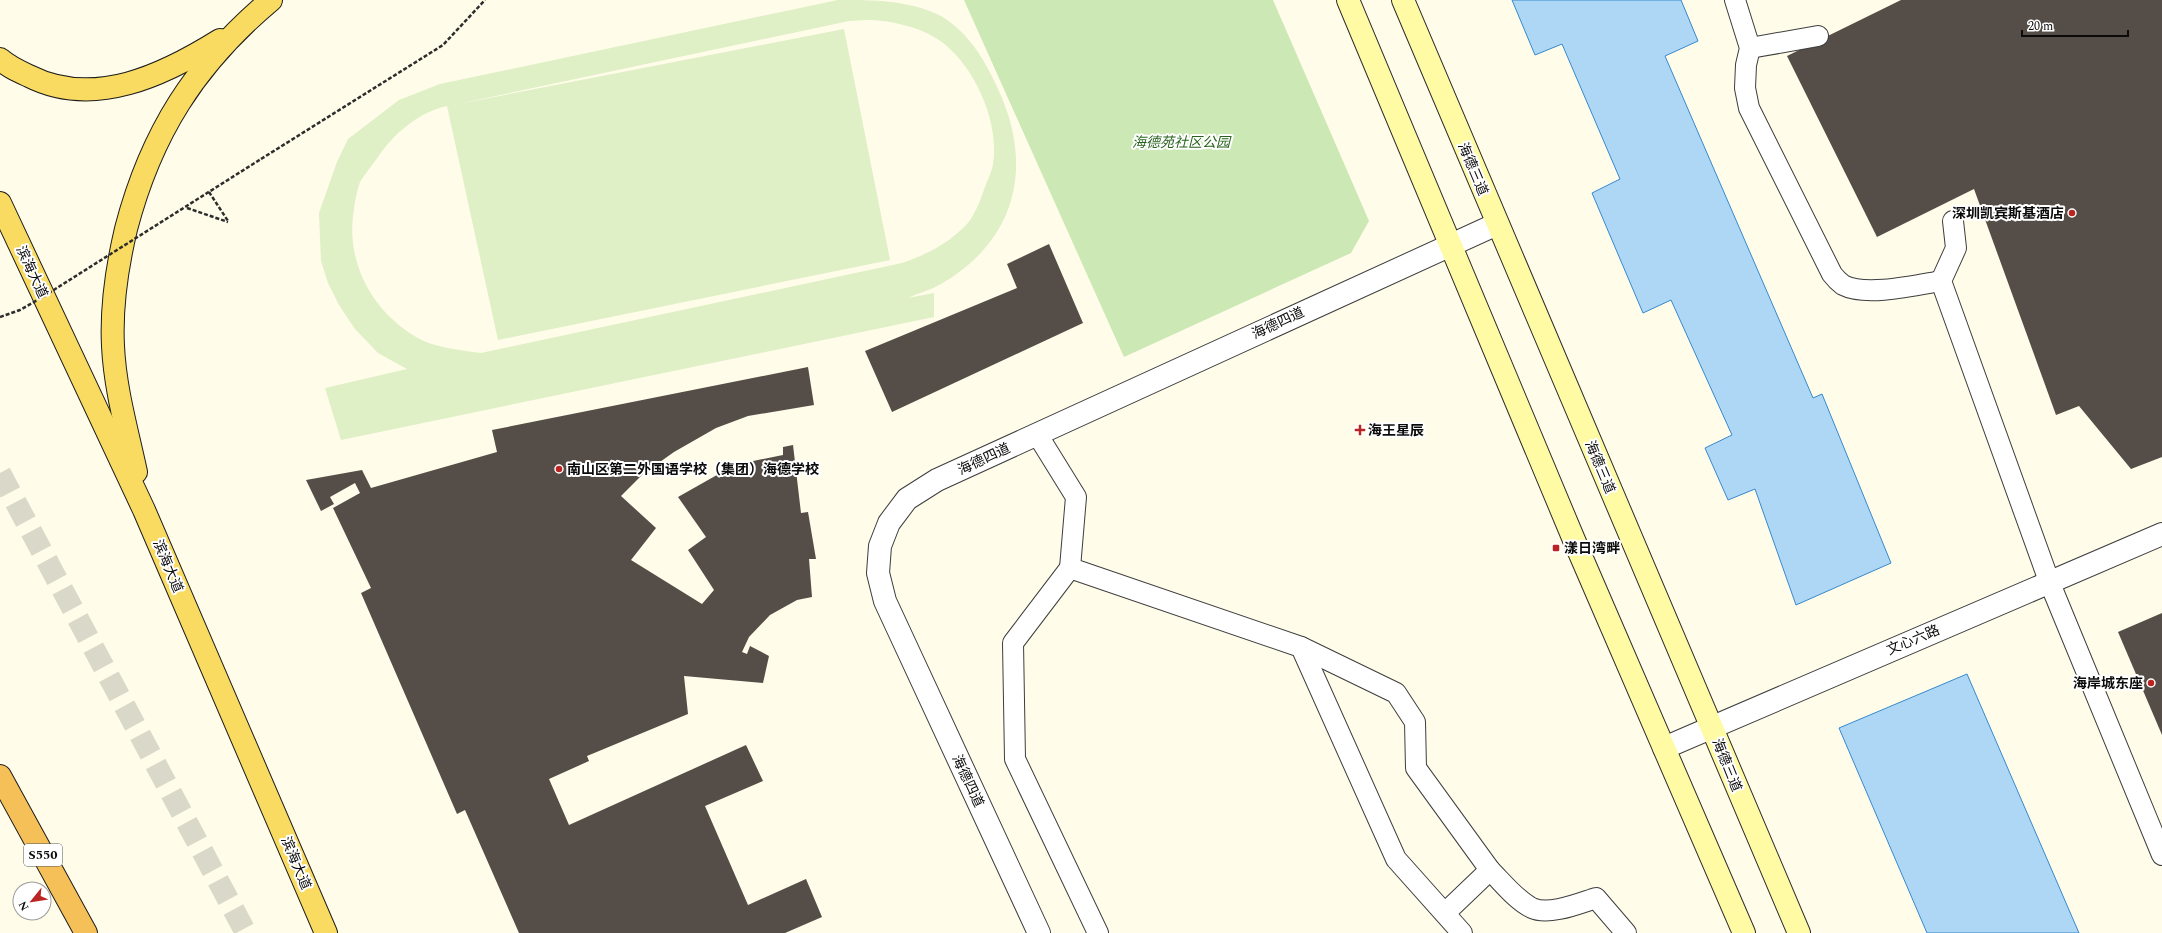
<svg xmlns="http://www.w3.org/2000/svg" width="2162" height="933" viewBox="0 0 2162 933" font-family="Spectral,'Noto Sans SC',serif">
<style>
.green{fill:#cce8b4}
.pitch{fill:#dfefc6;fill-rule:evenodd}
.water{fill:#aed7f6;stroke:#3689cd}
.building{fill:#544d48}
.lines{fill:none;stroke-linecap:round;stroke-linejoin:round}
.trunk-tunnel{stroke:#dad8c8;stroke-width:22;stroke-dasharray:22 11;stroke-linecap:butt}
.service-casing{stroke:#3e3e3e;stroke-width:22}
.minor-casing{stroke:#3e3e3e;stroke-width:24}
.secondary-casing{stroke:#2d2d2d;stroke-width:24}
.primary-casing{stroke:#1c1c1c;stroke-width:24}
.trunk-casing{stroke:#1c1c1c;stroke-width:24}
.path{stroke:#2d2d2d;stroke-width:2.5;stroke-dasharray:4 2;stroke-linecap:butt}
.service{stroke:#fff;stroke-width:20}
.minor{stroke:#fff;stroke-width:22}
.secondary{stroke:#fffaa4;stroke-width:22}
.primary{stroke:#f8db60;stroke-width:22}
.trunk{stroke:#f6c059;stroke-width:22}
.path-bridge{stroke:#2d2d2d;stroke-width:2.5;stroke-dasharray:4 2;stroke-linecap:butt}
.poi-dot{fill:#ba2524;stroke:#fff;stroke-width:1.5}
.labels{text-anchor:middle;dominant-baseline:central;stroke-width:4;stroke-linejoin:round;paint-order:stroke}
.shield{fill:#fff;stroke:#545454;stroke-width:1}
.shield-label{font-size:13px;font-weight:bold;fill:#0b0b0b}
.park-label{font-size:14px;font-style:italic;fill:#27621c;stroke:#fff}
.street-label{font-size:14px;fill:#0b0b0b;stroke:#fff}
.poi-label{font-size:14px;font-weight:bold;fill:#0b0b0b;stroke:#fff;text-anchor:start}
</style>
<rect width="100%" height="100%" fill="#fffce9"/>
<polygon class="green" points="964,0 1273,0 1369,221 1351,253 1124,357"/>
<path class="pitch" d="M838,0C873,0 909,0 941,16C969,33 985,60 998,89C1034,166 1017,240 941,284C931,290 918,293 908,298L934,293V317L341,440L325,388L407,369L378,353L355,329L339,305L328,283L321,261L319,213L337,162L348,139L399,100L440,84ZM867,20C890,20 920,27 939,40C974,64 1000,122 993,164C992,171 988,179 985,187C981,199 974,218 964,227C946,245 925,255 902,263L481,353C460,350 434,348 416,337C371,310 345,261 354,209C355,201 357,190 360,182C365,174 372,165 378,157C393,134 419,112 447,106L498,340L890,260L844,29L453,105L849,21Z"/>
<g class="water">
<polygon points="1512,0 1681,0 1698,41 1665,56 1813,398 1822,394 1891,563 1796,605 1755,489 1728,500 1705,448 1732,435 1671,300 1643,313 1592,193 1620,179 1562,44 1535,55"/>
<polygon points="1967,674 2079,933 1927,933 1839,728"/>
</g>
<g class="building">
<polygon points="1901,0 2162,0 2162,457 2131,469 2079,406 2056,415 1974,189 1877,237 1787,56"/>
<polygon points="1049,244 1083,323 892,412 865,351 1017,288 1007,264"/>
<polygon points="808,367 814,405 748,416 716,428 674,452 643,474 621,496 656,528 631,560 702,604 714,590 688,550 706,537 678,497 724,471 753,461 783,455 783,447 793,445 801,513 808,512 816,559 809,559 812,597 797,600 770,615 749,637 742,652 747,654 750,646 769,656 763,683 684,676 688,714 587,756 589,761 549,779 569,825 746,745 763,781 705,806 748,905 806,879 822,917 785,933 519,933 465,810 457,814 361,593 371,588 333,508 360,493 355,483 330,497 334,504 321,511 306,480 362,470 371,488 497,452 492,430"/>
<polygon points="2162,613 2162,735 2118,632"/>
</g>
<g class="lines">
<polyline class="trunk-tunnel" points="0,473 246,933"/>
<g class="service-casing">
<g id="service">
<path d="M1735,0L1750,48L1746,65L1745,88L1749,108L1832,274C1835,278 1839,282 1843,285C1866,297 1917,285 1941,281"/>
<polyline points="1750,48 1818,36"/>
<polyline points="1953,221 1956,248 1941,281 2049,581 2162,855"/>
<polyline points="1037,434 1076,497 1070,568 1301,647 1396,859 1462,933"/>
<polyline points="1070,568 1013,643 1015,759 1098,933"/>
<polyline points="1301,647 1396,693 1415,722 1416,768 1490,870 1445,913"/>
<path d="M1490,870C1503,883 1516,900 1532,908C1549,916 1580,903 1596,898L1626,933"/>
</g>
</g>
<g class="minor-casing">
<g id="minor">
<polyline points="1664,748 2162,534"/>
<polyline points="1039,933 885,601 878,573 880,546 889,523 907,499 937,480 1497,224"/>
</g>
</g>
<g class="secondary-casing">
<g id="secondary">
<polyline points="1348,0 1574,540 1744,933"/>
<polyline points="1403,0 1799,933"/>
</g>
</g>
<g class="primary-casing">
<g id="primary">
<path d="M0,59C9,67 18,71 29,76C94,109 164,75 220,40"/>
<polyline points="0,203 144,510 326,933"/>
<path d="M136,472C127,430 115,389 113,346C111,307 117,267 126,229C151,133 195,64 271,0"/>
</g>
</g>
<g class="trunk-casing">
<polyline id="trunk" points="0,776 86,933"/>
</g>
<g class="path">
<polyline points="261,159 443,45 485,0"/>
<polyline points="209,192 228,221"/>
<polyline points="187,208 228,222"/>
</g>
<use href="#service" class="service"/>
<use href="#minor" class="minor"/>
<use href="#secondary" class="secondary"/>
<use href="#primary" class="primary"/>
<use href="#trunk" class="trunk"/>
<polyline class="path-bridge" points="0,317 20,310 41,298 261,159"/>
</g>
<g class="poi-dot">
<circle cx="2072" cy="213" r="4"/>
<path d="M1358 424h4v4h4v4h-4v4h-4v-4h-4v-4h4z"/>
<circle cx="559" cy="469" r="4"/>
<rect x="1552" y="544" width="8" height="8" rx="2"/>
<circle cx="2151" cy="683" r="4"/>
</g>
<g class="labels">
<rect class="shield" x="24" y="844" width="38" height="22" rx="3"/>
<g class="shield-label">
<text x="43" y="855">S550</text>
</g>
<g class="park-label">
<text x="1181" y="142">海德苑社区公园</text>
</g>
<g class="street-label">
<text transform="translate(1473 169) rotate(67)">海德三道</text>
<text transform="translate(32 272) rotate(65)">滨海大道</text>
<text transform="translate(1278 323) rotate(-25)">海德四道</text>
<text transform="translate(984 459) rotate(-25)">海德四道</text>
<text transform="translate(1600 467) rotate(67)">海德三道</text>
<text transform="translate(168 566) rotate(67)">滨海大道</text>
<text transform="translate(1913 640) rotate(-23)">文心六路</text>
<text transform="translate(1727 765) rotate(68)">海德三道</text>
<text transform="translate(968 781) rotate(65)">海德四道</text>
<text transform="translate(296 863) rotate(67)">滨海大道</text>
</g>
<g class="poi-label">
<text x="2064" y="213" text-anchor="end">深圳凯宾斯基酒店</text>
<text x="1368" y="430">海王星辰</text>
<text x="567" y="469">南山区第二外国语学校（集团）海德学校</text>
<text x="1564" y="548">漾日湾畔</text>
<text x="2143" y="683" text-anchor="end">海岸城东座</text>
</g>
</g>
<g transform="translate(32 901) rotate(240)"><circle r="19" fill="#ffffff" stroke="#9d9d9d"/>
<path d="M0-3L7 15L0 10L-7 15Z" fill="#ba2524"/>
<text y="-6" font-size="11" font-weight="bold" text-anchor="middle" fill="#0b0b0b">N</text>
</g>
<path d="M2022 30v6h106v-6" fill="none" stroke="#0b0b0b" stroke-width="2"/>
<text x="2028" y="30" font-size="12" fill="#0b0b0b" stroke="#ffffff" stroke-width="3" paint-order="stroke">20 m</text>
</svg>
